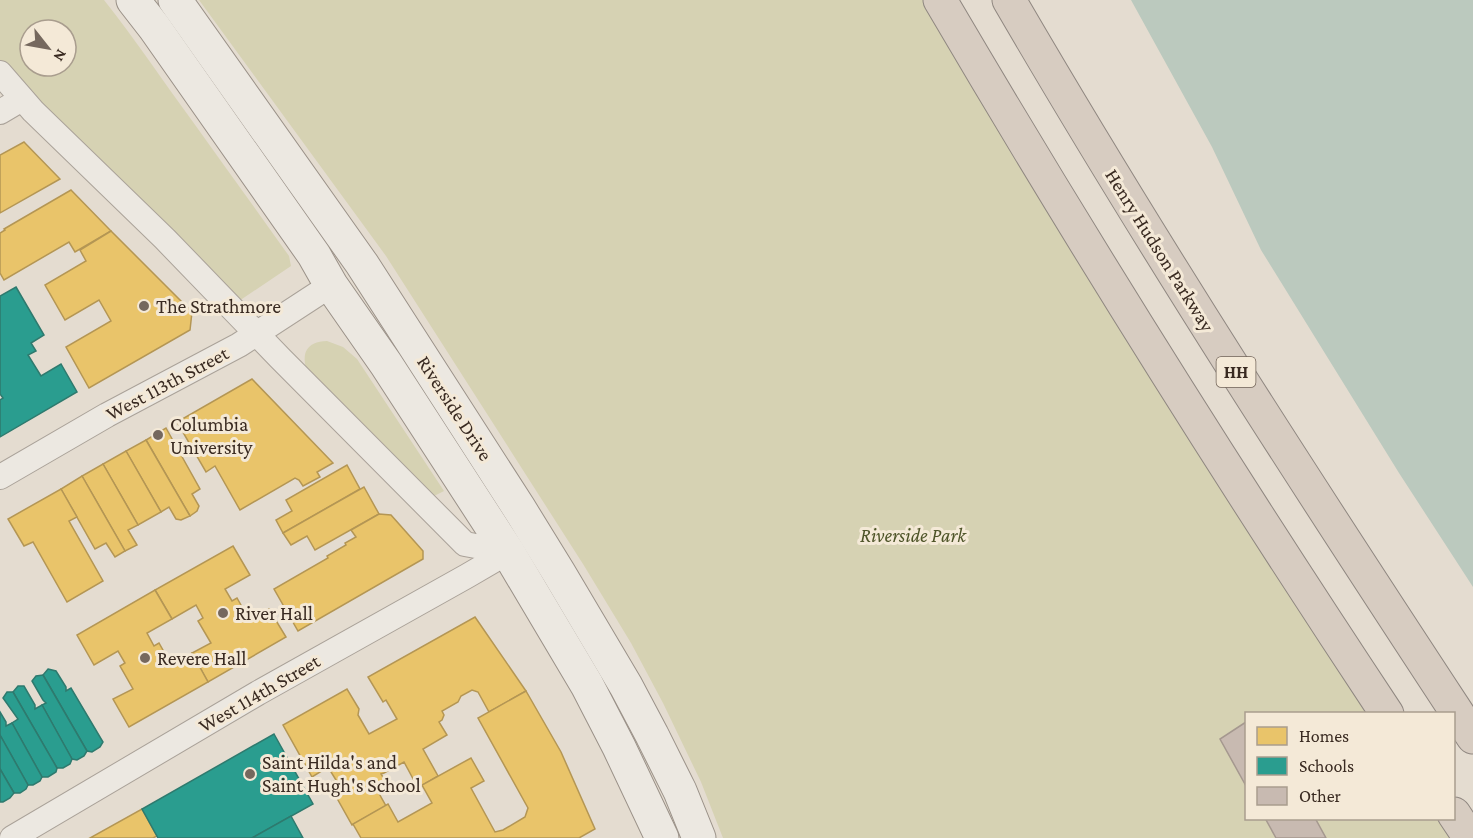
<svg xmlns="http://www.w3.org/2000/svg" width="1473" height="838" viewBox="0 0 1473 838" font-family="'Crimson Pro',serif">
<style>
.green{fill:#d6d2b3;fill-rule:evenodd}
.water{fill:#bbc9be}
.homes{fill:#e9c46a;stroke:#b49654;stroke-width:1.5}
.schools{fill:#2a9d8f;stroke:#2e7a6e;stroke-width:1.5}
.building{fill:#c8bab1;stroke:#a5988f;stroke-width:1.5}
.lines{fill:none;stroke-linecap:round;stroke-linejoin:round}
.street-casing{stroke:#aaa299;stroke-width:26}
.secondary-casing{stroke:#9a9188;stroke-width:35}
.highway-casing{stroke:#8f8780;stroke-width:35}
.street{stroke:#ece8e1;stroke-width:24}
.secondary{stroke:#ece8e1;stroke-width:33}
.highway{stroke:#d7ccc1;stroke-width:33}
.poi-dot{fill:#75685e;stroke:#f4e9d7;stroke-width:2}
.labels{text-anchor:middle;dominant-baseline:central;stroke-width:6;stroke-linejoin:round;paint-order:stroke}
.shield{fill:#f4e9d7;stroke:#716358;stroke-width:1.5}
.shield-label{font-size:18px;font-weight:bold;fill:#392a21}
.street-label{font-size:20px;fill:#392a21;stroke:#f4e9d7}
.poi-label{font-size:20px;fill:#392a21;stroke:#f4e9d7;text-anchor:start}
.park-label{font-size:20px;font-style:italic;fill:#4e5428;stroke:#f4e9d7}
</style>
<rect width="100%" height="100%" fill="#e4dcd0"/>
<g class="green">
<path d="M0,0H104C135,39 163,81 193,122C225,167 257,211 289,256L291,266L239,301L0,62ZM30,30H66V66H30Z"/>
<polygon points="199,0 940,0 1387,713 1246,714 1246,818 1454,818 1470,838 723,838 701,782 663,703 631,643 583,564 386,256"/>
<path d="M327,341L343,347L357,359L444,491L434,496L307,372C301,353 306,342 327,341Z"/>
</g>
<polygon class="water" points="1131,0 1473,0 1473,587 1399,473 1261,250 1212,147"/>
<g class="homes">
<polygon points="24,142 60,179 0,213 0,155"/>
<polygon points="71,190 111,231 75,252 69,242 4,280 0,273 0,233 5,230 4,229"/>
<polygon points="111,231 192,312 190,330 89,388 66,347 111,321 99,300 65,320 45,285 86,261 80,250"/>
<polygon points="252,379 333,463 317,472 320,477 303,486 299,480 295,478 240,510 215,466 206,472 177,422"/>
<polygon points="166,428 200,489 192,494 199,506 197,511 190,516 146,440"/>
<polygon points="146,440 190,516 181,520 176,519 169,507 161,512 126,451"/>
<polygon points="126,451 161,512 138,525 103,464"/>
<polygon points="103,464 138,525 128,530 137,545 125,551 82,476"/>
<polygon points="347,465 360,489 283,533 276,520 292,511 286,500"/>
<polygon points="82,476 125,551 115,557 106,543 95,549 61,489"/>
<polygon points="364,487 379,514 315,550 307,536 291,545 283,533"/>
<polygon points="61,489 77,517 69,521 103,581 67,602 33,542 24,546 8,519"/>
<polygon points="379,514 391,515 423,551 423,559 298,631 274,589 328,558 327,556 346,545 345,543 356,537 351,530"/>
<polygon points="233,546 250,575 225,589 232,601 237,598 250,621 269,609 286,637 208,682 192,653 211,643 198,621 203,618 196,605 172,619 155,590"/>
<polygon points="155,590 172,619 147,633 154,646 159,643 172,666 178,663 177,662 192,653 208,682 129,727 113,699 133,689 120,666 125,663 118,651 94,665 77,635"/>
<polygon points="475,617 526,691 489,712 478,692 472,690 461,696 458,702 442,711 444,715 442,720 439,722 447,735 423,749 438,776 418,788 404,762 384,773 381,774 386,782 376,788 386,806 352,825 329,784 336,780 328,767 312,777 283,725 347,689 359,709 358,715 369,734 397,719 386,700 383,702 368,677"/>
<polygon points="526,691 561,752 595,829 579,838 361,838 353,824 388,804 398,822 432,803 422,785 471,758 484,781 471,788 495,832 503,830 525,817 528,808 478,718"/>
<polygon points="142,809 157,836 153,838 90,838"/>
</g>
<g class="schools">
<polygon points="16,287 44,335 31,343 36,351 28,355 41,376 61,364 77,392 0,437 0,400 3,398 0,394 0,296"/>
<polygon points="48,669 56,671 66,687 66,691 71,688 103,742 100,747 92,752 87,751 43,675"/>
<polygon points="43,675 87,751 84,756 77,760 72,759 42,705 46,703 43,700 32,681 36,676"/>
<polygon points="18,686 24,686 35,705 35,709 42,705 72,759 70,764 63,768 57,768 13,692"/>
<polygon points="7,692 13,692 57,768 56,772 48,777 42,777 12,723 18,719 3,698"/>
<polygon points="0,712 6,722 6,726 12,723 42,777 40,781 33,785 28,785 0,735"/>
<polygon points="274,734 313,804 252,838 158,838 142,809"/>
<polygon points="0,735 28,785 26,789 20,793 14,793 0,769"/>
<polygon points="0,769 14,793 10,798 3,802 0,802"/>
<polygon points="291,816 303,838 252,838"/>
</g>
<g class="building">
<polygon points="1246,722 1246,786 1220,739"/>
<polygon points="1265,818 1315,818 1326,838 1276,838"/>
</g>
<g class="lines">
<g class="street-casing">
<g id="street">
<polyline points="0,73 33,111 165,239 280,358 465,544 508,552"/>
<polyline points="0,112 22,99"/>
<polyline points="0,477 107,415 239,345 331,285"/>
<polyline points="12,838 258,693 467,576 508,552"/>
</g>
</g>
<g class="secondary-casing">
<g id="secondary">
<polyline points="133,0 154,27 314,255 331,285 386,364 508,552 587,685 619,747 662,838"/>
<polyline points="175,0 362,264 519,508 559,573 626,686 652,735 680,791 699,838"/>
</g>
</g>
<g class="highway-casing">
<g id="highway">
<path d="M940,0C1082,242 1232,480 1387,714"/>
<path d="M1009,0C1155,251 1314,495 1473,737"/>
<polyline points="1454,814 1470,838"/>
</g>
</g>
<use href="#street" class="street"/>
<use href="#secondary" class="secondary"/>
<use href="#highway" class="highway"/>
</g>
<g class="poi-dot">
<circle cx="144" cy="306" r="6"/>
<circle cx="158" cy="435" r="6"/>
<circle cx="223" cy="613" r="6"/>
<circle cx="145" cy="658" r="6"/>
<circle cx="250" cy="774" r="6"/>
</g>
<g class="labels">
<rect class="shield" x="1216.5" y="357" width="39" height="30" rx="4.5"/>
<g class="shield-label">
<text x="1236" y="372">HH</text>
</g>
<g class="street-label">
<text transform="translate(1160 250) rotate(58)">Henry Hudson Parkway</text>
<text transform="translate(167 383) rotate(-28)">West 113th Street</text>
<text transform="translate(455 408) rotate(57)">Riverside Drive</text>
<text transform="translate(259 693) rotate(-30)">West 114th Street</text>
</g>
<g class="poi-label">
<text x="156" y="306">The Strathmore</text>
<text x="170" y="424">Columbia<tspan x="170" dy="23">University</tspan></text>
<text x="235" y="613">River Hall</text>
<text x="157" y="658">Revere Hall</text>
<text x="262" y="762">Saint Hilda's and<tspan x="262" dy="23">Saint Hugh's School</tspan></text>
</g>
<g class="park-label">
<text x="913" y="535">Riverside Park</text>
</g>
</g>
<rect x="1245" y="712" width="210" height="108" fill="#f4e9d7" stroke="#a99d8e" stroke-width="1.5"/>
<rect x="1257" y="727" width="30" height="18" fill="#e9c46a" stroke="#a99d8e" stroke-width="1.5"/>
<text x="1299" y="742" font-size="18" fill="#392a21">Homes</text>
<rect x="1257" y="757" width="30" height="18" fill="#2a9d8f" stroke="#a99d8e" stroke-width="1.5"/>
<text x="1299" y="772" font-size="18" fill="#392a21">Schools</text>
<rect x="1257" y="787" width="30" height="18" fill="#c8bab1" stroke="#a99d8e" stroke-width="1.5"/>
<text x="1299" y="802" font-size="18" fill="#392a21">Other</text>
<g transform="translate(48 48) rotate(121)"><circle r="28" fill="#f4e9d7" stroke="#a99d8e" stroke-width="1.5"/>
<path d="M0-4.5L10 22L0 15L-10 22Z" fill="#75685e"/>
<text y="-9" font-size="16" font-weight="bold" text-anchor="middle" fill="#392a21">N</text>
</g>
</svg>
